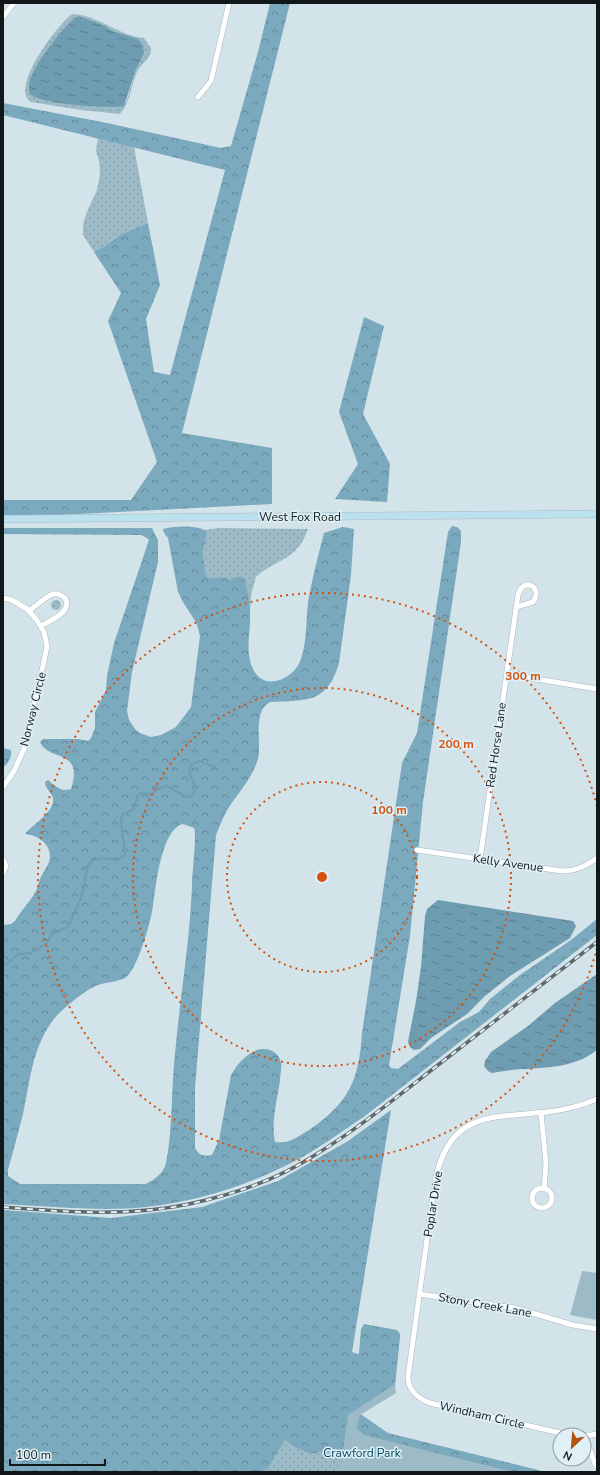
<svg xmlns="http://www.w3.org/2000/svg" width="600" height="1475" viewBox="0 0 600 1475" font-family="'Nunito Sans',sans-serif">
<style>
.grass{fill:url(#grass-dots);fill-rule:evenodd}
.forest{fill:url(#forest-crowns);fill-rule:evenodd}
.green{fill:#9dbac7}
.water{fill:url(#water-ripples)}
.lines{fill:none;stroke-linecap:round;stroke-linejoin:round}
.stream{stroke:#6e9cb0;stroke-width:2}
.street-casing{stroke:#abbac1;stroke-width:6}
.secondary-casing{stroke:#abbac1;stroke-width:8}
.street{stroke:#fff;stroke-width:5}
.secondary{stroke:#bce1ee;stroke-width:7}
.rail-casing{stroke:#5e686c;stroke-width:3.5}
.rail{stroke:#e0f0f7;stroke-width:2;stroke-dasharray:6;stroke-linecap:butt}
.ring{fill:none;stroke:#d3520d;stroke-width:2;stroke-dasharray:2 4}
.labels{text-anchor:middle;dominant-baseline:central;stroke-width:3;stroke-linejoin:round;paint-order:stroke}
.street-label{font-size:12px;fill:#12181a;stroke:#e0f0f7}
.park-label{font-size:12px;fill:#03475c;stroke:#e0f0f7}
.centre{fill:#d3520d;stroke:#e0f0f7;stroke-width:2}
.ring-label{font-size:12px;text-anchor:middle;font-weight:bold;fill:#d3520d;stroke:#e0f0f7;stroke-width:3;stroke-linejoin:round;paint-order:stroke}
</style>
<defs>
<pattern id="grass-dots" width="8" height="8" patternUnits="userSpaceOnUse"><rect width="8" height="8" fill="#9dbac7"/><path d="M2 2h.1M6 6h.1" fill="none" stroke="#869faa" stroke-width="1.8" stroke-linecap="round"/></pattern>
<pattern id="forest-crowns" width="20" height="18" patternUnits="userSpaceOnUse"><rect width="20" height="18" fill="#7ba9bd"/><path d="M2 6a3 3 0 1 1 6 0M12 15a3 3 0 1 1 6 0" fill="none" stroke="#638999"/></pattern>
<pattern id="water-ripples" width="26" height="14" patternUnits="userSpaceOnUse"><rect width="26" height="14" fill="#6e9cb0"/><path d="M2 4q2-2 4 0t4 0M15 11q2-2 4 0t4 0" fill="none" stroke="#597e8e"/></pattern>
</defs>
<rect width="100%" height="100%" fill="#d3e3ea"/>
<g class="grass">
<path d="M72,14C96,14 119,36 144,38L151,48C152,58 143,62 138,70C130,85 132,100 120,114L81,110L31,102C9,88 58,24 72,14ZM83,18L101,24L113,31L138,39L140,62L135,72L126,103L29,89C35,57 60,38 83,18Z"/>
<polygon points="98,138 134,147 148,223 122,234 103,247 94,252 83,235 83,224 87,212 97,190 100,174 99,160 96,151"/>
<path d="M219,528L308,529C297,561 277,558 256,577L251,595L250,614L246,580L241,577H236L232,581L219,577L209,578L206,576L203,552L207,534L204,530Z"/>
<circle cx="56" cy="605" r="5"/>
<polygon points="285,1440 294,1447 310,1454 338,1449 343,1452 343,1456 384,1472 263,1472 268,1469"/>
</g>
<g class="forest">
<polygon points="270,3 290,3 182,433 272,448 272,504 3,518 3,500 131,500 157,462 108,321 121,293 94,252 103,247 122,234 148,223 160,285 146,319 154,372 170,375 225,170 3,115 3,103 107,123 221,148 231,146 258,52"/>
<polygon points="364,317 384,326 363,414 390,464 387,502 335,499 358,464 339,412"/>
<path d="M452,526L457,527L461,531V542L423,802L410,936L389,1065L391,1068L398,1069L460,1022L479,1012L490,999L520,975L571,940L597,919V935L365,1116C341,1132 317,1150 291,1163C246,1186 195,1202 146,1207C99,1212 50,1206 3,1204V925L11,924L15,921C20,912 27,905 33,896C37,891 38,885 40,879C42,873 47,868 49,862C54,846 39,835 25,834C32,825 56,811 53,798C51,792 45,788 45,782L48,780C56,787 61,792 71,789C84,748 49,762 40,742L43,739H78L88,741L91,738L95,728V712L106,690L107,676L114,643L149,540L147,538L141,535L3,534V528H152L158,540V562L132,672L127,711L129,720L135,729L140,733L151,737L161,735L176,727L191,707L200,636L197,624L183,602L178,592L168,538L164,533L163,529C174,526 196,525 206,531L207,534L203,552L206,576L209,578C212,578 216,577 220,577C228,578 229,583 236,577H242L246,580C247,591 250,602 250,614C251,632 244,653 254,671C266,692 295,678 301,659C307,641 306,621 308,602C312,579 318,556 324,533L343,527L354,529L351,575L339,663C327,704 307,700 270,702C252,711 262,743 258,759C252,778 240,791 229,807C224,815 220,825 216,835L195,1088V1148C199,1155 203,1157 212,1155L219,1140L231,1075C237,1064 245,1055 257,1050C267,1047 279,1051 281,1063C282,1068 280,1075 280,1081C277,1100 271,1123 275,1142C290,1144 297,1137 309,1130C349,1103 359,1080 362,1033L402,763L417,733L448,532ZM183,824L194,828C197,834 192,875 192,885C190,941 180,997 175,1054C171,1088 173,1129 166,1163C163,1174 155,1179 146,1184H20L8,1176V1170C13,1152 18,1133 23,1114C30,1081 32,1049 53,1020C62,1009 85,990 98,985C107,982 117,982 125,978C137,971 151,921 153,906C156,887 161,829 183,824Z"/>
<path d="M3,748L11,750C12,758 8,763 3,768Z"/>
<polygon points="391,1110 352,1352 358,1354 359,1353 361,1329 364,1324 397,1330 400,1334 400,1337 395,1386 359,1413 388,1433 546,1472 384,1472 338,1449 310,1454 294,1447 285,1440 268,1469 263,1472 3,1471 3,1210 111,1218 202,1207 278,1181 348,1141"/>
</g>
<g class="green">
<polygon points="582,1271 597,1273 597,1320 570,1315"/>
<polygon points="395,1384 396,1393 360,1415 356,1428 364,1435 513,1472 340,1472 348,1415"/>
</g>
<g class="water">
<path d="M78,16L101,24L113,31L138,39L143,45L144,53L135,72L124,106C110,109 39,104 31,94C19,80 65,24 78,16Z"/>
<polygon points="438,900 573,921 576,926 570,938 510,976 485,996 467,1014 431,1038 420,1049 414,1050 410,1047 408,1042 416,1001 421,967 425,916 427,909"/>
<path d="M597,974V1050C567,1074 527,1065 492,1073L488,1071L484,1066L485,1061L491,1052L528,1026L555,1003Z"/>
</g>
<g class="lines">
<path class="stream" d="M3,966L19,954L31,953L47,943L52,934L69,926C73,915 79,905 82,894C89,869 81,853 117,860L125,855L121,821L122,815L134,809L137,797L140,793L152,794L160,788L166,786L187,797H191L196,788L189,772L191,765L199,761L215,767"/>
<g class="street-casing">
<g id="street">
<polyline points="3,17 14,3"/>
<polyline points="198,97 211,81 229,3"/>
<polyline points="3,598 12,600 27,609 36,619 44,632 47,646 44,661 24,749 14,771 3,787"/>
<path d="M29,611C36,606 45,597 53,594C57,593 62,595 65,598C74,611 49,621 41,626"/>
<polyline points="507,674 597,689"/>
<path d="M417,850L562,871C576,871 586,866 597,858"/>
<polyline points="3,859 6,866 3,873"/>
<path d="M480,859L518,595C523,576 544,587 533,602L516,607"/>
<polyline points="541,1113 546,1163 544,1189"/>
<circle cx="542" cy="1198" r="10"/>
<polyline points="419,1294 515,1308 573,1325 597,1329"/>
<path d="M569,1435L430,1403C418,1398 408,1391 408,1377L435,1181C449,1111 491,1118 547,1112C564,1110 581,1106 597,1099"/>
<polyline points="584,1436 597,1434"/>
<polyline points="585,1436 595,1464 597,1466"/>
</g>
</g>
<g class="secondary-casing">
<polyline id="secondary" points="3,519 597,514"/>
</g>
<use href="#street" class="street"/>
<use href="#secondary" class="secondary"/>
<g class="rail-casing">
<path id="rail" d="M3,1207C65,1212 128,1217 189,1204C233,1195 278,1179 315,1155C359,1128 398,1096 438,1065C491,1024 544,983 597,942"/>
</g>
<use href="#rail" class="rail"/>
</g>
<g class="ring">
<circle cx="322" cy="877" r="95"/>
<circle cx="322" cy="877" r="189"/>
<path d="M597 948A284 284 0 1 1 597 806"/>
</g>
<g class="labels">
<g class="street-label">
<text x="300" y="517">West Fox Road</text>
<text transform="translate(33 709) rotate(-76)">Norway Circle</text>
<text transform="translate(496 745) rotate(-82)">Red Horse Lane</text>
<text transform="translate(508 863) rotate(8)">Kelly Avenue</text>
<text transform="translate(433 1204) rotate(-81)">Poplar Drive</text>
<text transform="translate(485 1305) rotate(10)">Stony Creek Lane</text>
<text transform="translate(482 1415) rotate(13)">Windham Circle</text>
</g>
<g class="park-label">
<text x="362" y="1453">Crawford Park</text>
</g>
</g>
<circle cx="322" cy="877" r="6" class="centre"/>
<g class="ring-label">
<text x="523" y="680">300 m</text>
<text x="456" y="748">200 m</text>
<text x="389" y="814">100 m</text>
</g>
<rect width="600" height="1475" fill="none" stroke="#12181a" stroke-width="8"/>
<g transform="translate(572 1447) rotate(206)"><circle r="19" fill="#e0f0f7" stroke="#8e9a9f"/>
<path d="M0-3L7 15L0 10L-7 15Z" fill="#b35211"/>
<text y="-6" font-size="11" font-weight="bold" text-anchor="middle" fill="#12181a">N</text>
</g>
<path d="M10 1459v6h95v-6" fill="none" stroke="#12181a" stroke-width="2"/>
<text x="16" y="1459" font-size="12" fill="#12181a" stroke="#e0f0f7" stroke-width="3" paint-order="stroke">100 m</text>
</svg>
